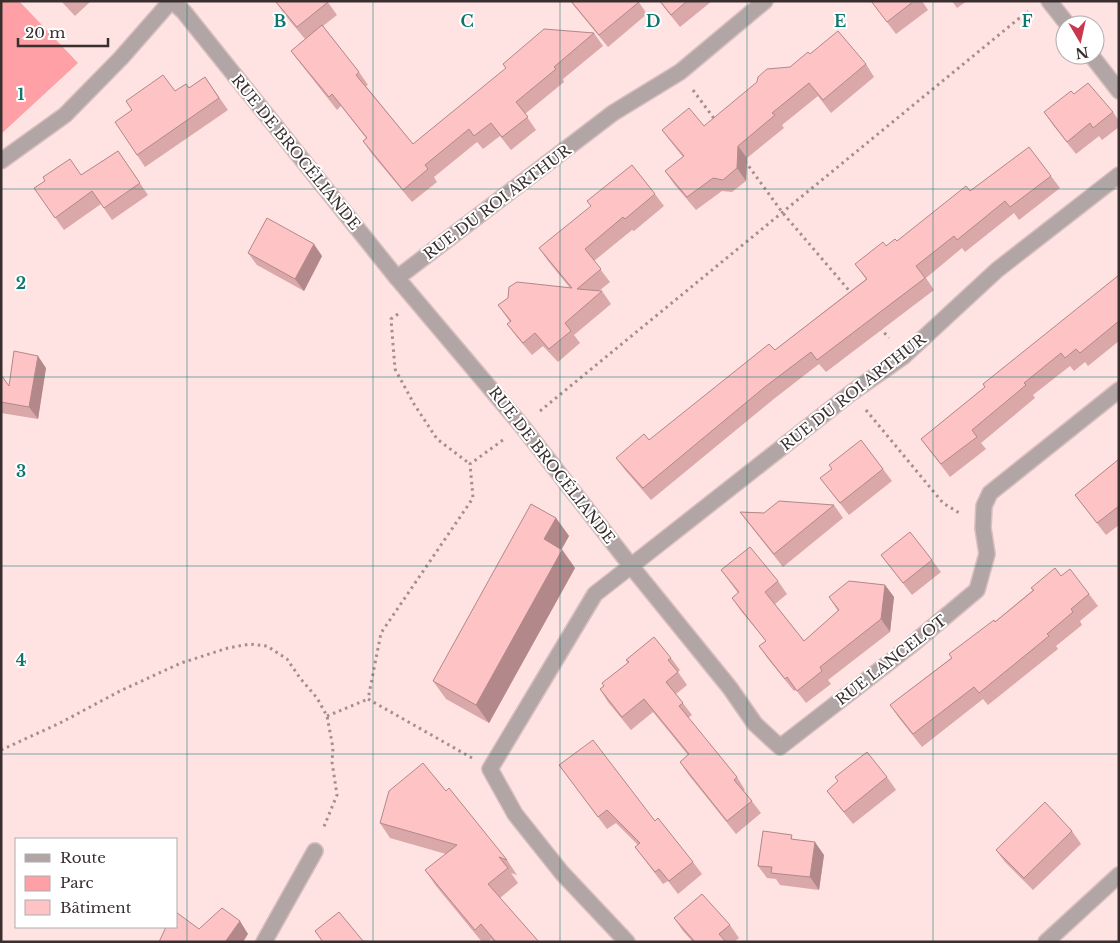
<svg xmlns="http://www.w3.org/2000/svg" width="1120" height="943" viewBox="0 0 1120 943" font-family="'Libre Baskerville',serif">
<style>
.green{fill:#fea0a5}
.lines{fill:none;stroke-linecap:round;stroke-linejoin:round}
.minor-casing{stroke:#d8bebe;stroke-width:18}
.path{stroke:#a48f8f;stroke-width:3;stroke-dasharray:2.5 4;stroke-linecap:butt}
.minor{stroke:#b2a5a5;stroke-width:15}
.wall{fill:#daa8a9}
.shaded-wall{fill:#b2888a}
.building{fill:#fec3c5;stroke:#b2888a}
.grid{fill:none;stroke:#0f766e;stroke-width:1;stroke-opacity:0.55}
.labels{text-anchor:middle;dominant-baseline:central;stroke-width:4;stroke-linejoin:round;paint-order:stroke}
.street-label{font-size:15px;fill:#3a2f2f;stroke:#fff}
.grid-label{font-size:16px;text-anchor:middle;font-weight:bold;fill:#0f766e;stroke:#fff;stroke-width:4;stroke-linejoin:round;paint-order:stroke}
</style>
<rect width="100%" height="100%" fill="#ffe2e2"/>
<polygon class="green" points="1,1 19,1 78,63 1,134"/>
<g class="lines">
<g class="minor-casing">
<g id="minor">
<polyline points="172,1 184,12 397,278 522,426 631,566 595,594 490,769 515,814 562,873 627,942"/>
<polyline points="1049,1 1068,25"/>
<polyline points="1091,55 1119,91"/>
<polyline points="1,161 65,115 121,58 171,1"/>
<polyline points="1119,175 997,270 904,356 851,393 631,566 730,688 755,724 780,747 909,647 977,590 987,554 983,528 984,506 990,493 1119,390"/>
<polyline points="397,278 613,113 680,72 765,1"/>
<polyline points="264,942 315,851"/>
<polyline points="1046,942 1119,875"/>
</g>
</g>
<g class="path">
<polyline points="693,90 715,120"/>
<polyline points="745,161 782,212 852,294"/>
<polyline points="398,314 391,319 395,369 414,404 437,439 470,464"/>
<polyline points="880,328 889,338"/>
<polyline points="866,410 943,503 961,514"/>
<polyline points="540,411 1028,11"/>
<polyline points="327,716 368,699"/>
<polyline points="1,750 60,723 120,691 181,663 228,648 250,644 267,646 287,659 300,678 317,698 327,716 333,748 332,762 337,795 323,829"/>
<polyline points="472,758 368,699 381,633 473,498 470,464 503,440"/>
</g>
<use href="#minor" class="minor"/>
</g>
<g class="wall">
<polygon points="61,1 91,1 75,16"/>
<polygon points="327,1 337,15 323,26 359,72 368,85 366,86 413,144 506,69 503,64 594,33 603,46 563,79 564,82 525,114 536,130 511,150 500,136 483,149 477,142 434,177 437,182 412,202 372,154 363,141 366,138 341,106 337,110 300,63 291,51 305,39 285,15 276,2"/>
<polygon points="570,1 638,1 647,14 608,47"/>
<polygon points="659,1 712,1 680,27"/>
<polygon points="871,1 922,1 928,10 896,34"/>
<polygon points="952,1 967,1 957,8"/>
<polygon points="810,54 866,64 874,77 831,113 818,96 782,125 784,128 747,158 746,181 732,192 722,191 696,210 674,184 665,171 683,157 671,142 662,130 704,126"/>
<polygon points="205,77 228,110 145,167 137,155 189,88"/>
<polygon points="1074,94 1113,112 1119,121 1119,127 1102,140 1099,136 1076,154 1053,125 1044,112"/>
<polygon points="118,151 148,195 112,220 101,204 64,230 34,188 81,175"/>
<polygon points="1051,176 1060,188 1019,220 1014,213 965,252 962,248 926,278 934,290 826,372 819,364 775,398 651,500 625,470 616,458 649,440 775,350 866,279 855,264 897,241 970,191"/>
<polygon points="655,194 664,206 634,231 632,230 594,261 610,282 599,291 602,291 611,304 574,335 580,343 558,362 543,346 532,355 516,336 507,324 510,322 498,305 570,288 548,261 539,248"/>
<polygon points="248,253 322,256 304,291 257,265"/>
<polygon points="1119,275 1119,341 1088,366 1085,362 1074,371 1070,366 1033,395 1035,398 981,443 986,449 950,477 930,451 921,439 985,387"/>
<polygon points="46,368 38,419 1,413 1,374 9,386"/>
<polygon points="1119,459 1119,525 1106,535 1075,495"/>
<polygon points="883,469 892,481 849,515 820,478"/>
<polygon points="834,505 843,518 783,567 749,524 740,512 764,513"/>
<polygon points="556,518 569,536 562,549 575,568 489,723 446,699 433,681"/>
<polygon points="881,555 932,560 941,572 912,595"/>
<polygon points="721,570 778,581 787,594 775,604 804,641 838,611 829,597 885,585 894,597 890,632 828,680 831,684 806,703 796,690 794,691 768,659 759,646 766,641 741,611 732,598 738,593"/>
<polygon points="1061,576 1089,594 1098,606 1080,621 1082,625 1056,646 1058,649 988,705 983,699 922,747 899,718 890,705 951,658 1033,590 1031,588"/>
<polygon points="671,658 680,670 678,672 687,685 676,694 692,715 688,718 737,777 745,790 744,791 761,813 736,834 688,774 680,762 688,755 653,712 631,730 608,702 600,689 628,663 626,660"/>
<polygon points="559,765 655,821 693,862 702,874 678,894 668,881 663,884 635,847 638,845 616,823 607,829"/>
<polygon points="887,777 896,790 853,824 836,803 827,791"/>
<polygon points="446,791 507,860 517,875 511,873 518,883 500,898 539,942 494,942 491,939 489,942 482,942 436,886 425,870 446,854 390,838 380,823"/>
<polygon points="1072,831 1081,844 1033,890 1005,862 996,850"/>
<polygon points="795,840 824,855 819,890 780,885 776,879 767,878 758,866"/>
<polygon points="674,918 730,925 739,938 734,942 693,942 683,931"/>
</g>
<g class="shaded-wall">
<polygon points="738,146 747,158 746,181 737,168"/>
<polygon points="314,244 322,256 304,291 295,279"/>
<polygon points="38,356 46,368 38,419 29,407"/>
<polygon points="556,518 569,536 557,557 544,539"/>
<polygon points="562,550 575,568 489,723 476,705"/>
<polygon points="885,585 894,597 890,632 881,619"/>
<polygon points="815,842 824,855 819,890 810,877"/>
<polygon points="240,921 248,934 243,942 225,942"/>
</g>
<g class="building">
<polygon points="278,1 327,1 328,2 297,27 276,2"/>
<polygon points="571,1 638,1 639,2 599,35"/>
<polygon points="660,1 687,1 671,15"/>
<polygon points="871,1 914,1 887,22"/>
<polygon points="322,25 359,72 356,75 413,144 506,68 503,64 544,29 594,33 554,67 556,69 516,102 528,117 502,137 491,123 474,136 469,129 425,165 428,169 403,190 363,141 367,138 332,94 329,97 291,51"/>
<polygon points="838,31 866,64 823,100 809,83 772,113 775,115 738,146 737,168 723,180 713,178 687,197 665,171 684,156 662,130 689,108 704,126 757,82 758,77 767,69 790,67 808,52 810,54"/>
<polygon points="163,75 175,91 186,84 189,88 205,77 219,98 137,155 115,122 132,110 126,101"/>
<polygon points="1088,83 1113,112 1093,128 1090,123 1067,142 1044,112 1071,91 1074,94"/>
<polygon points="1029,147 1051,176 1010,207 1005,201 957,240 954,236 916,266 925,278 817,360 811,352 766,386 643,488 616,458 644,434 649,440 769,344 775,350 867,279 855,264 883,242 886,246 895,239 897,241 966,186 970,191"/>
<polygon points="118,151 140,183 104,208 92,191 55,218 34,188 45,181 43,177 70,159 81,175"/>
<polygon points="632,165 655,194 625,219 623,217 585,249 601,269 577,289 602,291 565,323 571,331 549,349 535,333 523,343 507,324 511,321 498,305 508,298 509,287 517,282 572,288 539,248 591,206 587,201"/>
<polygon points="267,218 314,244 295,279 248,253"/>
<polygon points="1119,275 1119,321 1080,353 1076,349 1065,358 1061,353 1024,383 1026,385 972,430 977,437 941,464 921,439 985,387 983,384"/>
<polygon points="14,351 38,356 29,407 1,402 1,375 9,386"/>
<polygon points="861,440 883,469 840,503 820,478 832,469 829,465"/>
<polygon points="1119,459 1119,506 1097,523 1075,495"/>
<polygon points="779,501 834,505 774,554 740,512 764,513"/>
<polygon points="531,504 556,518 544,539 562,550 476,705 433,681"/>
<polygon points="910,532 932,560 903,583 881,555"/>
<polygon points="750,547 778,581 765,592 804,641 839,610 829,597 849,581 885,585 881,619 820,667 822,671 797,691 787,677 785,679 759,646 766,641 732,598 739,592 721,570"/>
<polygon points="1055,568 1061,576 1070,569 1089,594 1071,609 1073,612 1047,634 1049,636 979,693 974,687 913,734 890,705 952,658 949,654 994,620 995,622 1034,590 1031,588"/>
<polygon points="654,637 671,658 668,660 678,672 666,682 683,703 679,706 737,777 734,780 752,801 727,821 680,762 689,754 644,699 622,717 600,689 604,686 602,683 629,662 626,660"/>
<polygon points="593,740 655,821 658,818 693,862 669,881 659,869 655,872 635,847 640,843 607,810 598,817 559,765"/>
<polygon points="867,752 887,777 844,812 827,791 838,781 835,777"/>
<polygon points="423,763 446,791 449,788 507,860 499,857 508,868 488,884 539,942 496,942 481,924 475,930 425,870 457,845 380,823 389,791"/>
<polygon points="1045,802 1072,831 1024,878 996,850"/>
<polygon points="763,831 792,835 791,839 815,842 810,877 771,873 772,867 758,866"/>
<polygon points="702,894 730,925 719,934 726,942 695,942 674,918"/>
<polygon points="222,908 240,921 225,942 159,942 166,927 176,927 176,912 199,929"/>
<polygon points="339,912 363,941 379,942 323,942 315,931"/>
</g>
<path class="grid" d="M187,1V942M373,1V942M560,1V942M747,1V942M933,1V942M1,189H1119M1,377H1119M1,566H1119M1,754H1119"/>
<g class="labels">
<g class="street-label">
<text transform="translate(296 152) rotate(51)">RUE DE BROCÉLIANDE</text>
<text transform="translate(497 202) rotate(-37)">RUE DU ROI ARTHUR</text>
<text transform="translate(853 392) rotate(-38)">RUE DU ROI ARTHUR</text>
<text transform="translate(552 465) rotate(52)">RUE DE BROCÉLIANDE</text>
<text transform="translate(891 660) rotate(-38)">RUE LANCELOT</text>
</g>
</g>
<g class="grid-label">
<text x="280" y="27">B</text>
<text x="467" y="27">C</text>
<text x="653" y="27">D</text>
<text x="840" y="27">E</text>
<text x="1027" y="27">F</text>
<text x="21" y="100">1</text>
<text x="21" y="289">2</text>
<text x="21" y="477">3</text>
<text x="21" y="666">4</text>
</g>
<rect width="1120" height="943" fill="none" stroke="#3a2f2f" stroke-width="5"/>
<rect x="15" y="838" width="162" height="90" fill="#ffffff" stroke="#b0acac"/>
<rect x="25" y="854" width="25" height="8" fill="#b2a5a5" stroke="#b0acac"/>
<text x="60" y="863" font-size="15" fill="#3a2f2f">Route</text>
<rect x="25" y="876" width="25" height="15" fill="#fea0a5" stroke="#b0acac"/>
<text x="60" y="888" font-size="15" fill="#3a2f2f">Parc</text>
<rect x="25" y="900" width="25" height="15" fill="#fec3c5" stroke="#b0acac"/>
<text x="60" y="913" font-size="15" fill="#3a2f2f">Bâtiment</text>
<g transform="translate(1080 40) rotate(171)"><circle r="24" fill="#ffffff" stroke="#b0acac"/>
<path d="M0-4L9 19L0 12L-9 19Z" fill="#c8384f"/>
<text y="-8" font-size="14" font-weight="bold" text-anchor="middle" fill="#3a2f2f">N</text>
</g>
<path d="M18 38v8h90v-8" fill="none" stroke="#3a2f2f" stroke-width="2.5"/>
<text x="25" y="38" font-size="15" fill="#3a2f2f" stroke="#ffffff" stroke-width="4" paint-order="stroke">20 m</text>
</svg>
